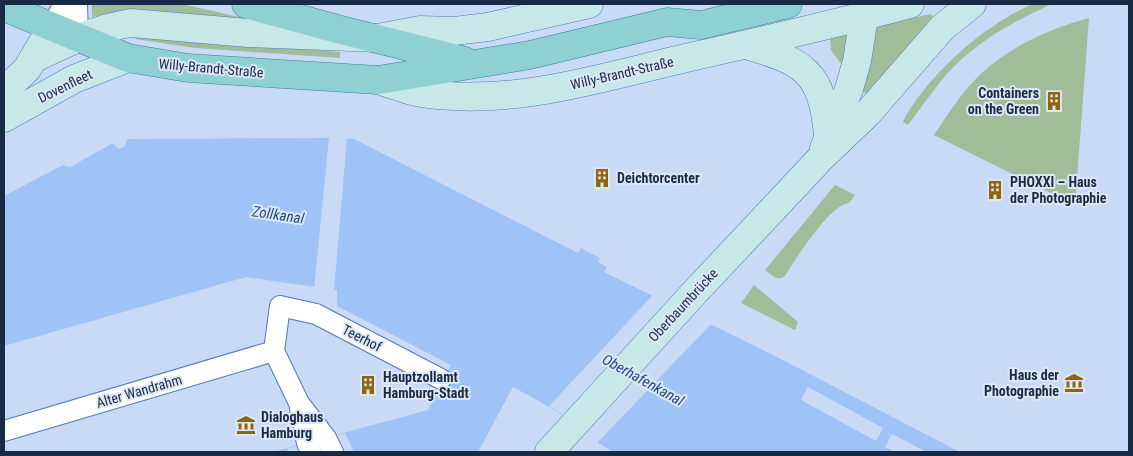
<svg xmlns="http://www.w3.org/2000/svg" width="1133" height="456" viewBox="0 0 1133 456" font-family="'Roboto Condensed',sans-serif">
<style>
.green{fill:#a1bc99}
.water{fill:#a0c3f7}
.pier{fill:#c8daf6}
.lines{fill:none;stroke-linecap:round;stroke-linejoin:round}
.street-casing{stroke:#4f79b8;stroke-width:22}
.secondary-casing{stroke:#4f79b8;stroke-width:29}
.primary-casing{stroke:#35818d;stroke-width:29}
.street{stroke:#fff;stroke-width:20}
.secondary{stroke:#c7e7e8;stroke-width:28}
.primary{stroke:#8fd0d2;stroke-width:28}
.labels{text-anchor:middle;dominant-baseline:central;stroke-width:4;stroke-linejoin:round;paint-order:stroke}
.street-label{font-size:14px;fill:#192a45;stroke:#dde7f5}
.poi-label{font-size:14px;font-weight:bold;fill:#192a45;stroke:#dde7f5;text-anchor:start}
.water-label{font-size:15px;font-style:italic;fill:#1f4986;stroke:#dde7f5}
</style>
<rect width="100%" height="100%" fill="#c8daf6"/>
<g class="green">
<polygon points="92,4 182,4 243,18 244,21 123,11 92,17"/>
<path d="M1032,4H1052C1012,22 974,43 945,76C932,92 920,109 908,125L903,122C906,114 912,106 917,99C947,59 987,25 1032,4Z"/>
<polygon points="930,14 933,16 867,96 861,88 873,28"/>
<path d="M1089,18L1075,205L934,135C949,112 964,89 984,71C1013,45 1052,28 1089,18Z"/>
<polygon points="849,32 845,69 831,50 830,37"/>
<polygon points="136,34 340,52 340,58 195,48 135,39"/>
<path d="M835,185L855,195L849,203C829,205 796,259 785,276C777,282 772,275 765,270Z"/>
<polygon points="754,285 798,322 795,330 741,303"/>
</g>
<path class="water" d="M329,138L354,139L578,253L581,248L600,258L598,262L607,267L604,272L777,357L960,452H614C598,444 588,434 573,423C554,409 534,398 513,387L478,452H273L428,410L451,365L337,306V290L246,277L4,346V196L63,165L70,167L113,143L118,149L124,147L128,139Z"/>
<g class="pier">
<polygon points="329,138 347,138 334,290 336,291 335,307 335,293 314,290"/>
<polygon points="654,294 712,323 597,443 574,423 549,406"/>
<polygon points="808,387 883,428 876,441 801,400"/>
<polygon points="345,433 354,452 288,452 287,449"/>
<polygon points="892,434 927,452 895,452 885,447"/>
</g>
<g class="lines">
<g class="street-casing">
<g id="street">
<polyline points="77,4 78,38"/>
<polyline points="52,26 64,4"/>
<polyline points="300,408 307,443 311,452"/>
<polyline points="4,431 274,351"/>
<polyline points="333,452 326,438 299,403 274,351 280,306 316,314 441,379"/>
</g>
</g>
<g class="secondary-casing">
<g id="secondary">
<path d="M746,45C804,62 822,71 828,135"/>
<path d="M35,58C66,43 97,28 131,23L248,33L378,38L420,30L454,31L488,27L589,4"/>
<path d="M378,80C392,84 407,91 421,93C511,107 599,78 686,58C761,41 836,24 910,4"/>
<polyline points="4,91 27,69 43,42"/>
<polyline points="4,118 74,79 128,58"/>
<polyline points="824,148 849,89 857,61 866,4"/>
<polyline points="549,452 695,292 820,159 868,113 943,27 972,4"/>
</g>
</g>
<g class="primary-casing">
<g id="primary">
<polyline points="246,4 341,30 465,61"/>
<polyline points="4,7 128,58 188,68 378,80 530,55 667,22 701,25 788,4"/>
</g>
</g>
<use href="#street" class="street"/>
<use href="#secondary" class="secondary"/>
<use href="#primary" class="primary"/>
</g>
<defs>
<g id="building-bare" transform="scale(1.5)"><path d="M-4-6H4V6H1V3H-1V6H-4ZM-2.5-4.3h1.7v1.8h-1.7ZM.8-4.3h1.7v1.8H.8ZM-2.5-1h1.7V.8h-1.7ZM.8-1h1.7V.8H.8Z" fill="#8f640b" stroke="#dde7f5" stroke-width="2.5" paint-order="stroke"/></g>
<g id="museum-bare" transform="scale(1.5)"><path d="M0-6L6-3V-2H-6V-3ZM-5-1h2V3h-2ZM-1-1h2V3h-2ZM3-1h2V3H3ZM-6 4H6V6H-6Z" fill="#8f640b" stroke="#dde7f5" stroke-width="2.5" paint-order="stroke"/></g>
</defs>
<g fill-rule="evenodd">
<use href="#building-bare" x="1054" y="101"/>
<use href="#building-bare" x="602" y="178"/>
<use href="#building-bare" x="995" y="190"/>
<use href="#museum-bare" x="1074" y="383"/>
<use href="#building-bare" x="368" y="385"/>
<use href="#museum-bare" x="246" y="425"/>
</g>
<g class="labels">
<g class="street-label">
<text transform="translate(211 68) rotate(5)">Willy-Brandt-Straße</text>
<text transform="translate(622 73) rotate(-13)">Willy-Brandt-Straße</text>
<text transform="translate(65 86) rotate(-26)">Dovenfleet</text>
<text transform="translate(683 305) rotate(-47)">Oberbaumbrücke</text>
<text transform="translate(362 338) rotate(27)">Teerhof</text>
<text transform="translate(139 391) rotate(-16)">Alter Wandrahm</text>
</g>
<g class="poi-label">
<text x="1039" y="93" text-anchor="end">Containers<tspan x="1039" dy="16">on the Green</tspan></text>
<text x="617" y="178">Deichtorcenter</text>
<text x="1010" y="182">PHOXXI – Haus<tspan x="1010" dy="16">der Photographie</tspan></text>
<text x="1059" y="375" text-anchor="end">Haus der<tspan x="1059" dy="16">Photographie</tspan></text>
<text x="383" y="377">Hauptzollamt<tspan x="383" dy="16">Hamburg-Stadt</tspan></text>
<text x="261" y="417">Dialoghaus<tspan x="261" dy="16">Hamburg</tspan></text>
</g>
<g class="water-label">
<text transform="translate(278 215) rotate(8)">Zollkanal</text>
<text transform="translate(643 380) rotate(29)">Oberhafenkanal</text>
</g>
</g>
<rect width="1133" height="456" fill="none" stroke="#192a45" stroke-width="10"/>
</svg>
